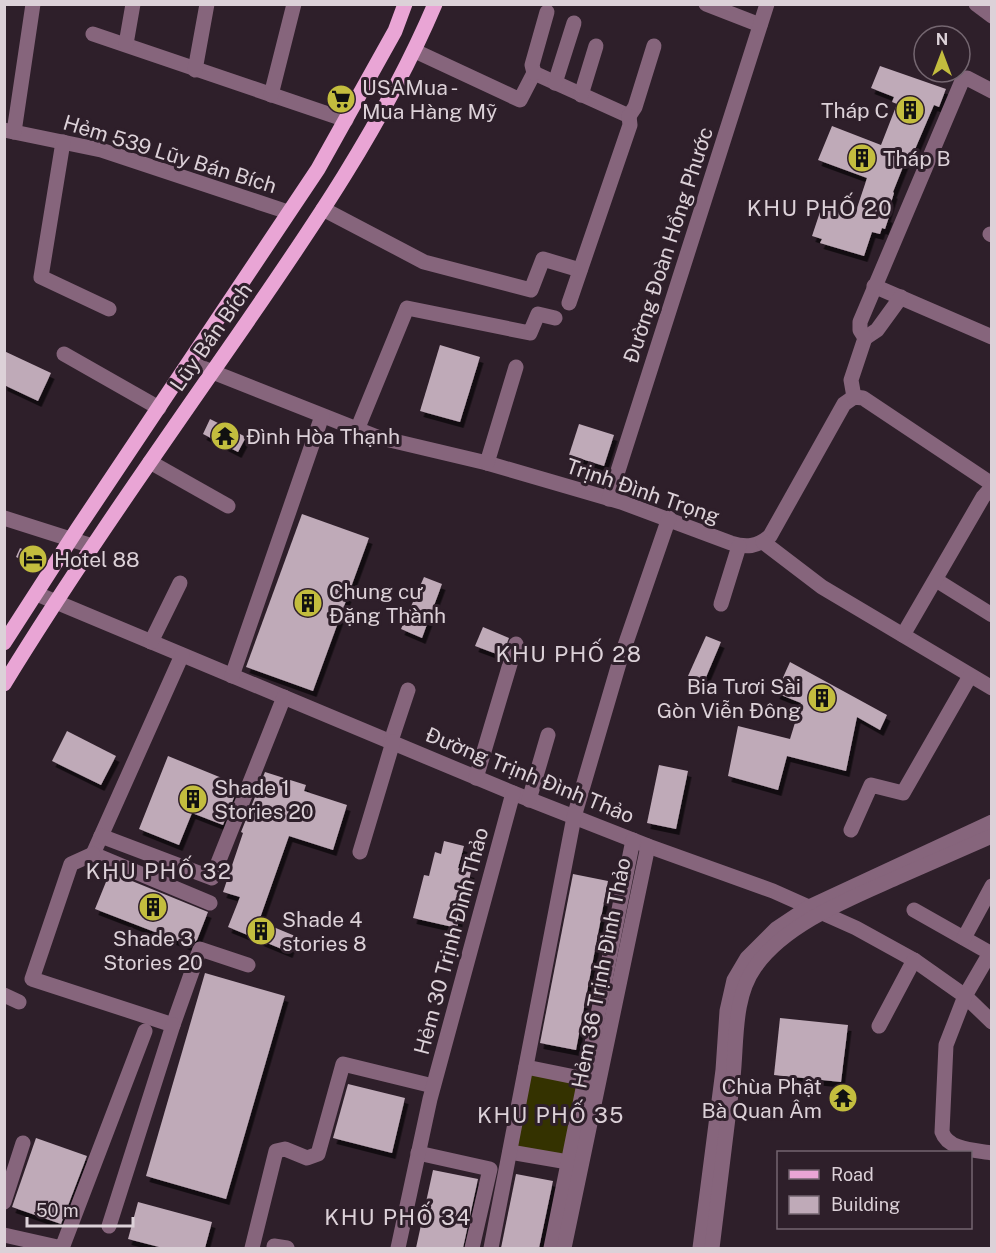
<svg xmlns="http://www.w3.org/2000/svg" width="996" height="1253" viewBox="0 0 996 1253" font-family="'Public Sans',sans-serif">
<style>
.green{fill:#343200}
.building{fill:#bfaab8;filter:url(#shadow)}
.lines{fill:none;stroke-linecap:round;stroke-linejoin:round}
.minor{stroke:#86657c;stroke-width:15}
.major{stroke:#e9a5d5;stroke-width:15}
.labels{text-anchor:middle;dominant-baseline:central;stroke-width:6;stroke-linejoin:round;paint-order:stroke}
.poi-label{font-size:21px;fill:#dcd1d8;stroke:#2e1f2a;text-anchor:start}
.street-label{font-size:21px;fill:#dcd1d8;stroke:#2e1f2a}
.neighbourhood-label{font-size:22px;letter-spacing:1.5px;fill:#dcd1d8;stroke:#2e1f2a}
</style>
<defs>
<filter id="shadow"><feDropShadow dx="3.5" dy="6" stdDeviation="0" flood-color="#0009"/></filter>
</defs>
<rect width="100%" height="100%" fill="#2e1f2a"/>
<polygon class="green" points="530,1074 578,1083 565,1157 517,1148"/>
<g class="building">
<polygon points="880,66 946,89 939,107 934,105 913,154 909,152 893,192 894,193 887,216 889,217 885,229 882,228 880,234 872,232 864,256 820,243 822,239 812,236 822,206 854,217 867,178 818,160 832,126 881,145 897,104 892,102 894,97 871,88"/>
<polygon points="440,345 480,357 460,422 420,411"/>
<polygon points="4,351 51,373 38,401 4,385"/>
<polygon points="210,419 246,437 238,452 203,434"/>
<polygon points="579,424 614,435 604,466 569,455"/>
<polygon points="302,514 369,538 313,691 246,667"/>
<polygon points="20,548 46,559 40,568 16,557"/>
<polygon points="424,577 442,584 422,638 401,629"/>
<polygon points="483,627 509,638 502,656 475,646"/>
<polygon points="706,636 721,642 704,682 688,676"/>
<polygon points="790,662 887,715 880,730 857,717 846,771 787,756 778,790 728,776 738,726 790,739 801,703 776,693"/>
<polygon points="67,731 116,756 101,785 52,761"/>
<polygon points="168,756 239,785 223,825 192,813 179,845 139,829"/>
<polygon points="659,765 688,771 676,829 647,823"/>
<polygon points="265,772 306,785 304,791 347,805 333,850 289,836 259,921 295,936 289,952 228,927 240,897 223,892 243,833 241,832"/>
<polygon points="444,841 464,846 458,868 471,872 457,928 413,918 424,875 429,876 435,852 441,854"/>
<polygon points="110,872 208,912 197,940 191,946 95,909"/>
<polygon points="573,874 608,881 576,1050 540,1043"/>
<polygon points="205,973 285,996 226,1199 146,1176"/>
<polygon points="780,1018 848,1025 841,1082 774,1075"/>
<polygon points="348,1084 405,1098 392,1153 333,1138"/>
<polygon points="36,1138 87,1156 61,1224 12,1207"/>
<polygon points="433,1170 478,1179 463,1248 416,1248"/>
<polygon points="516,1174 553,1181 539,1248 501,1248"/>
<polygon points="138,1202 212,1222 205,1248 163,1248 128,1239"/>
</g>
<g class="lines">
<g class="minor">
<polyline points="706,4 760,25"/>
<polyline points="976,4 992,16"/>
<polyline points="93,34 346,120"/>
<polyline points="126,44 133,4"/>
<polyline points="415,51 520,100 534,73 629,116"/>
<polyline points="195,70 207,4"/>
<polyline points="534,73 532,65 547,12"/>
<polyline points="555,83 574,23"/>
<polyline points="271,95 294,4"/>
<polyline points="581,95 596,46"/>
<polyline points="629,116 635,107 654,46"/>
<polyline points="4,130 101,150 288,212"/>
<polyline points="14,132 33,4"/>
<polyline points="63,142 41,277 109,309"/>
<polyline points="323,209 424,262 531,290 543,259 580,270"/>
<polyline points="990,234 992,235"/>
<polyline points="874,286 992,337"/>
<polyline points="569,303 630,125 629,116"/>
<polyline points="865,338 877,330 901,297"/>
<polyline points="64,354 159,408"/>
<path d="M190,363L377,437L487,463L621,502L731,543C746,548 757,547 770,536L844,404L854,397L863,398L992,484"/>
<polyline points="854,397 851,380 865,338 860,330 860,322 962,81 967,78 992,91"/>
<polyline points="357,430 407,308 530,333 538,314 555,318"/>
<polyline points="150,462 228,506"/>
<polyline points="487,463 516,367"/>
<polyline points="609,499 767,4"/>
<polyline points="4,518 92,546"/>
<polyline points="763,542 822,587 992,688"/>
<polyline points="936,580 992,615"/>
<polyline points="37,594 513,793 648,846 773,891 856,928 914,960 965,996 992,1022"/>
<polyline points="721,604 739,546"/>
<polyline points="903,635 983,497 992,487"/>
<polyline points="151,642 180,583"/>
<polyline points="182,655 93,854 210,903"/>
<polyline points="232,676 322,416"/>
<polyline points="391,741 408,690"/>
<polyline points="476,778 516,644"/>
<polyline points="529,800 548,735"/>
<polyline points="851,830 871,785 903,793 970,676"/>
<polyline points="101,836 212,878 284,697"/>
<polyline points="360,852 393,742"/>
<polyline points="93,854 71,864 32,979 173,1025 200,949 248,965"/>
<path d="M914,910L990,953L965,996L946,1045L942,1132C948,1150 975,1150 992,1153"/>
<polyline points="964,938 992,886"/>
<polyline points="4,995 19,1002"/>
<polyline points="879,1026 914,960"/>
<polyline points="526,1067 585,1079"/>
<polyline points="510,1152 568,1162"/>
<polyline points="418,1153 490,1169 472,1248"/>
<polyline points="4,1202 23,1143"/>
<polyline points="109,1226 173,1025"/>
<polyline points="4,1235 62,1248 145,1031"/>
<polyline points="252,1248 276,1151 285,1149 307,1158 318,1154 343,1064 433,1086"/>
<polyline points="274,1248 274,1246 287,1248"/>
<polyline points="398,1248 430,1099 513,793"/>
<polyline points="491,1248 574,817 620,660 669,518"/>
<polyline points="551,1248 633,840"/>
<polyline points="564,1248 648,846"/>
<polyline points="700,1248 723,1070 727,1011 734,980 747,958 776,929 809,907 992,822"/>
<path d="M712,1248C719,1191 726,1134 733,1077C737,1041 733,998 755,967C785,924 849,899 896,878C928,864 960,850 992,836"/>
</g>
<g class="major">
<polyline points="4,643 78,528 318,169 395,31 405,4"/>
<path d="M4,684C77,565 157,452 236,338C310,231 384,124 435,4"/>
</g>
</g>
<defs>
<g id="supermarket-disc" transform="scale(1.5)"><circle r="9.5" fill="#c3bd3e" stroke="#2e1f2a"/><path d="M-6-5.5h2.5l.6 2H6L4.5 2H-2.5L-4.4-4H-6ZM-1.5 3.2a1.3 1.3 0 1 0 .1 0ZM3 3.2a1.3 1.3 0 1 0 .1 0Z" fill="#111"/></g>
<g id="building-disc" transform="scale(1.5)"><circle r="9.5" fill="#c3bd3e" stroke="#2e1f2a"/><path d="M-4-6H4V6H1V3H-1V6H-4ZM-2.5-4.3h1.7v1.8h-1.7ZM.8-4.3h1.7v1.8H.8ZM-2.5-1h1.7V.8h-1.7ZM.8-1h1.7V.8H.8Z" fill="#111"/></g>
<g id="temple-disc" transform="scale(1.5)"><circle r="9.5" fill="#c3bd3e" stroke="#2e1f2a"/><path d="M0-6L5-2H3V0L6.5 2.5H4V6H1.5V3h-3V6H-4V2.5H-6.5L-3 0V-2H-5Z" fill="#111"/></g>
<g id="hotel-disc" transform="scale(1.5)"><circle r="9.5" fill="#c3bd3e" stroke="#2e1f2a"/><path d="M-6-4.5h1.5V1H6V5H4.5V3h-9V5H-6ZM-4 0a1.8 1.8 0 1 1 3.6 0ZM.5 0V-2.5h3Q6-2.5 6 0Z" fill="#111"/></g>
</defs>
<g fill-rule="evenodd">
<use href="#supermarket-disc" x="341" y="99"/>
<use href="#building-disc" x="910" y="110"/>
<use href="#building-disc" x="862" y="158"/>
<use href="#temple-disc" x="225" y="436"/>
<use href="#hotel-disc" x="33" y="559"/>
<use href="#building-disc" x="308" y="603"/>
<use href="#building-disc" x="822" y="698"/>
<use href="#building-disc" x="193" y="799"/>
<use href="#building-disc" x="153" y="907"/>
<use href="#building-disc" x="261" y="931"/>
<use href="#temple-disc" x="843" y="1098"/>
</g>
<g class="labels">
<g class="poi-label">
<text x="362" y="87">USAMua -<tspan x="362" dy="24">Mua Hàng Mỹ</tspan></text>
<text x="889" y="110" text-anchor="end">Tháp C</text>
<text x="883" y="158">Tháp B</text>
<text x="246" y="436">Đình Hòa Thạnh</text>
<text x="54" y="559">Hotel 88</text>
<text x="329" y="591">Chung cư<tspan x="329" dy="24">Đặng Thành</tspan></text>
<text x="801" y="686" text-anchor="end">Bia Tươi Sài<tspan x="801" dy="24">Gòn Viễn Đông</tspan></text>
<text x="214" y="787">Shade 1<tspan x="214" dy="24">Stories 20</tspan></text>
<text x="282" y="919">Shade 4<tspan x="282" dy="24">stories 8</tspan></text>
<text x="153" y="938" text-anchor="middle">Shade 3<tspan x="153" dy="24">Stories 20</tspan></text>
<text x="822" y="1086" text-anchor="end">Chùa Phật<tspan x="822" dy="24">Bà Quan Âm</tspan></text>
</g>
<g class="street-label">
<text transform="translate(170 154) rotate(17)">Hẻm 539 Lũy Bán Bích</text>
<text transform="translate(668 245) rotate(-72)">Đường Đoàn Hồng Phước</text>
<text transform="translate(211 337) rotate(-55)">Lũy Bán Bích</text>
<text transform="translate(643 491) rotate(19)">Trịnh Đình Trọng</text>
<text transform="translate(530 775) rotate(22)">Đường Trịnh Đình Thảo</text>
<text transform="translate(451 941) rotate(-75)">Hẻm 30 Trịnh Đình Thảo</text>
<text transform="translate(601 973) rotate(-79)">Hẻm 36 Trịnh Đình Thảo</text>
</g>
<g class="neighbourhood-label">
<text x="820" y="208">KHU PHỐ 20</text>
<text x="569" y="654">KHU PHỐ 28</text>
<text x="159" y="871">KHU PHỐ 32</text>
<text x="551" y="1115">KHU PHỐ 35</text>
<text x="398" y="1217">KHU PHỐ 34</text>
</g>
</g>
<rect width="996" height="1253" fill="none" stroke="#dcd1d8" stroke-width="12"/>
<rect x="777" y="1151" width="195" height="78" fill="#2e1f2a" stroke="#746670" stroke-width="1.5"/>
<rect x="789" y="1170" width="30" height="9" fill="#e9a5d5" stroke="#746670" stroke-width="1.5"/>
<text x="831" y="1181" font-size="18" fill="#dcd1d8">Road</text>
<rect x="789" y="1196" width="30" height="18" fill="#bfaab8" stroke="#746670" stroke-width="1.5"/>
<text x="831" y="1211" font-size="18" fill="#dcd1d8">Building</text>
<g transform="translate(942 54)"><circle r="28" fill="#2e1f2a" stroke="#746670" stroke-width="1.5"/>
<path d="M0-4.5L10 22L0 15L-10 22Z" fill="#c3bd3e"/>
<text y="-9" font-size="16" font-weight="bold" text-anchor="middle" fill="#dcd1d8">N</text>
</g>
<path d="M27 1217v9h106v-9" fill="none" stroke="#dcd1d8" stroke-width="3"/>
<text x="36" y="1217" font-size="18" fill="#dcd1d8" stroke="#2e1f2a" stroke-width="4.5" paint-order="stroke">50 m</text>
</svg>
